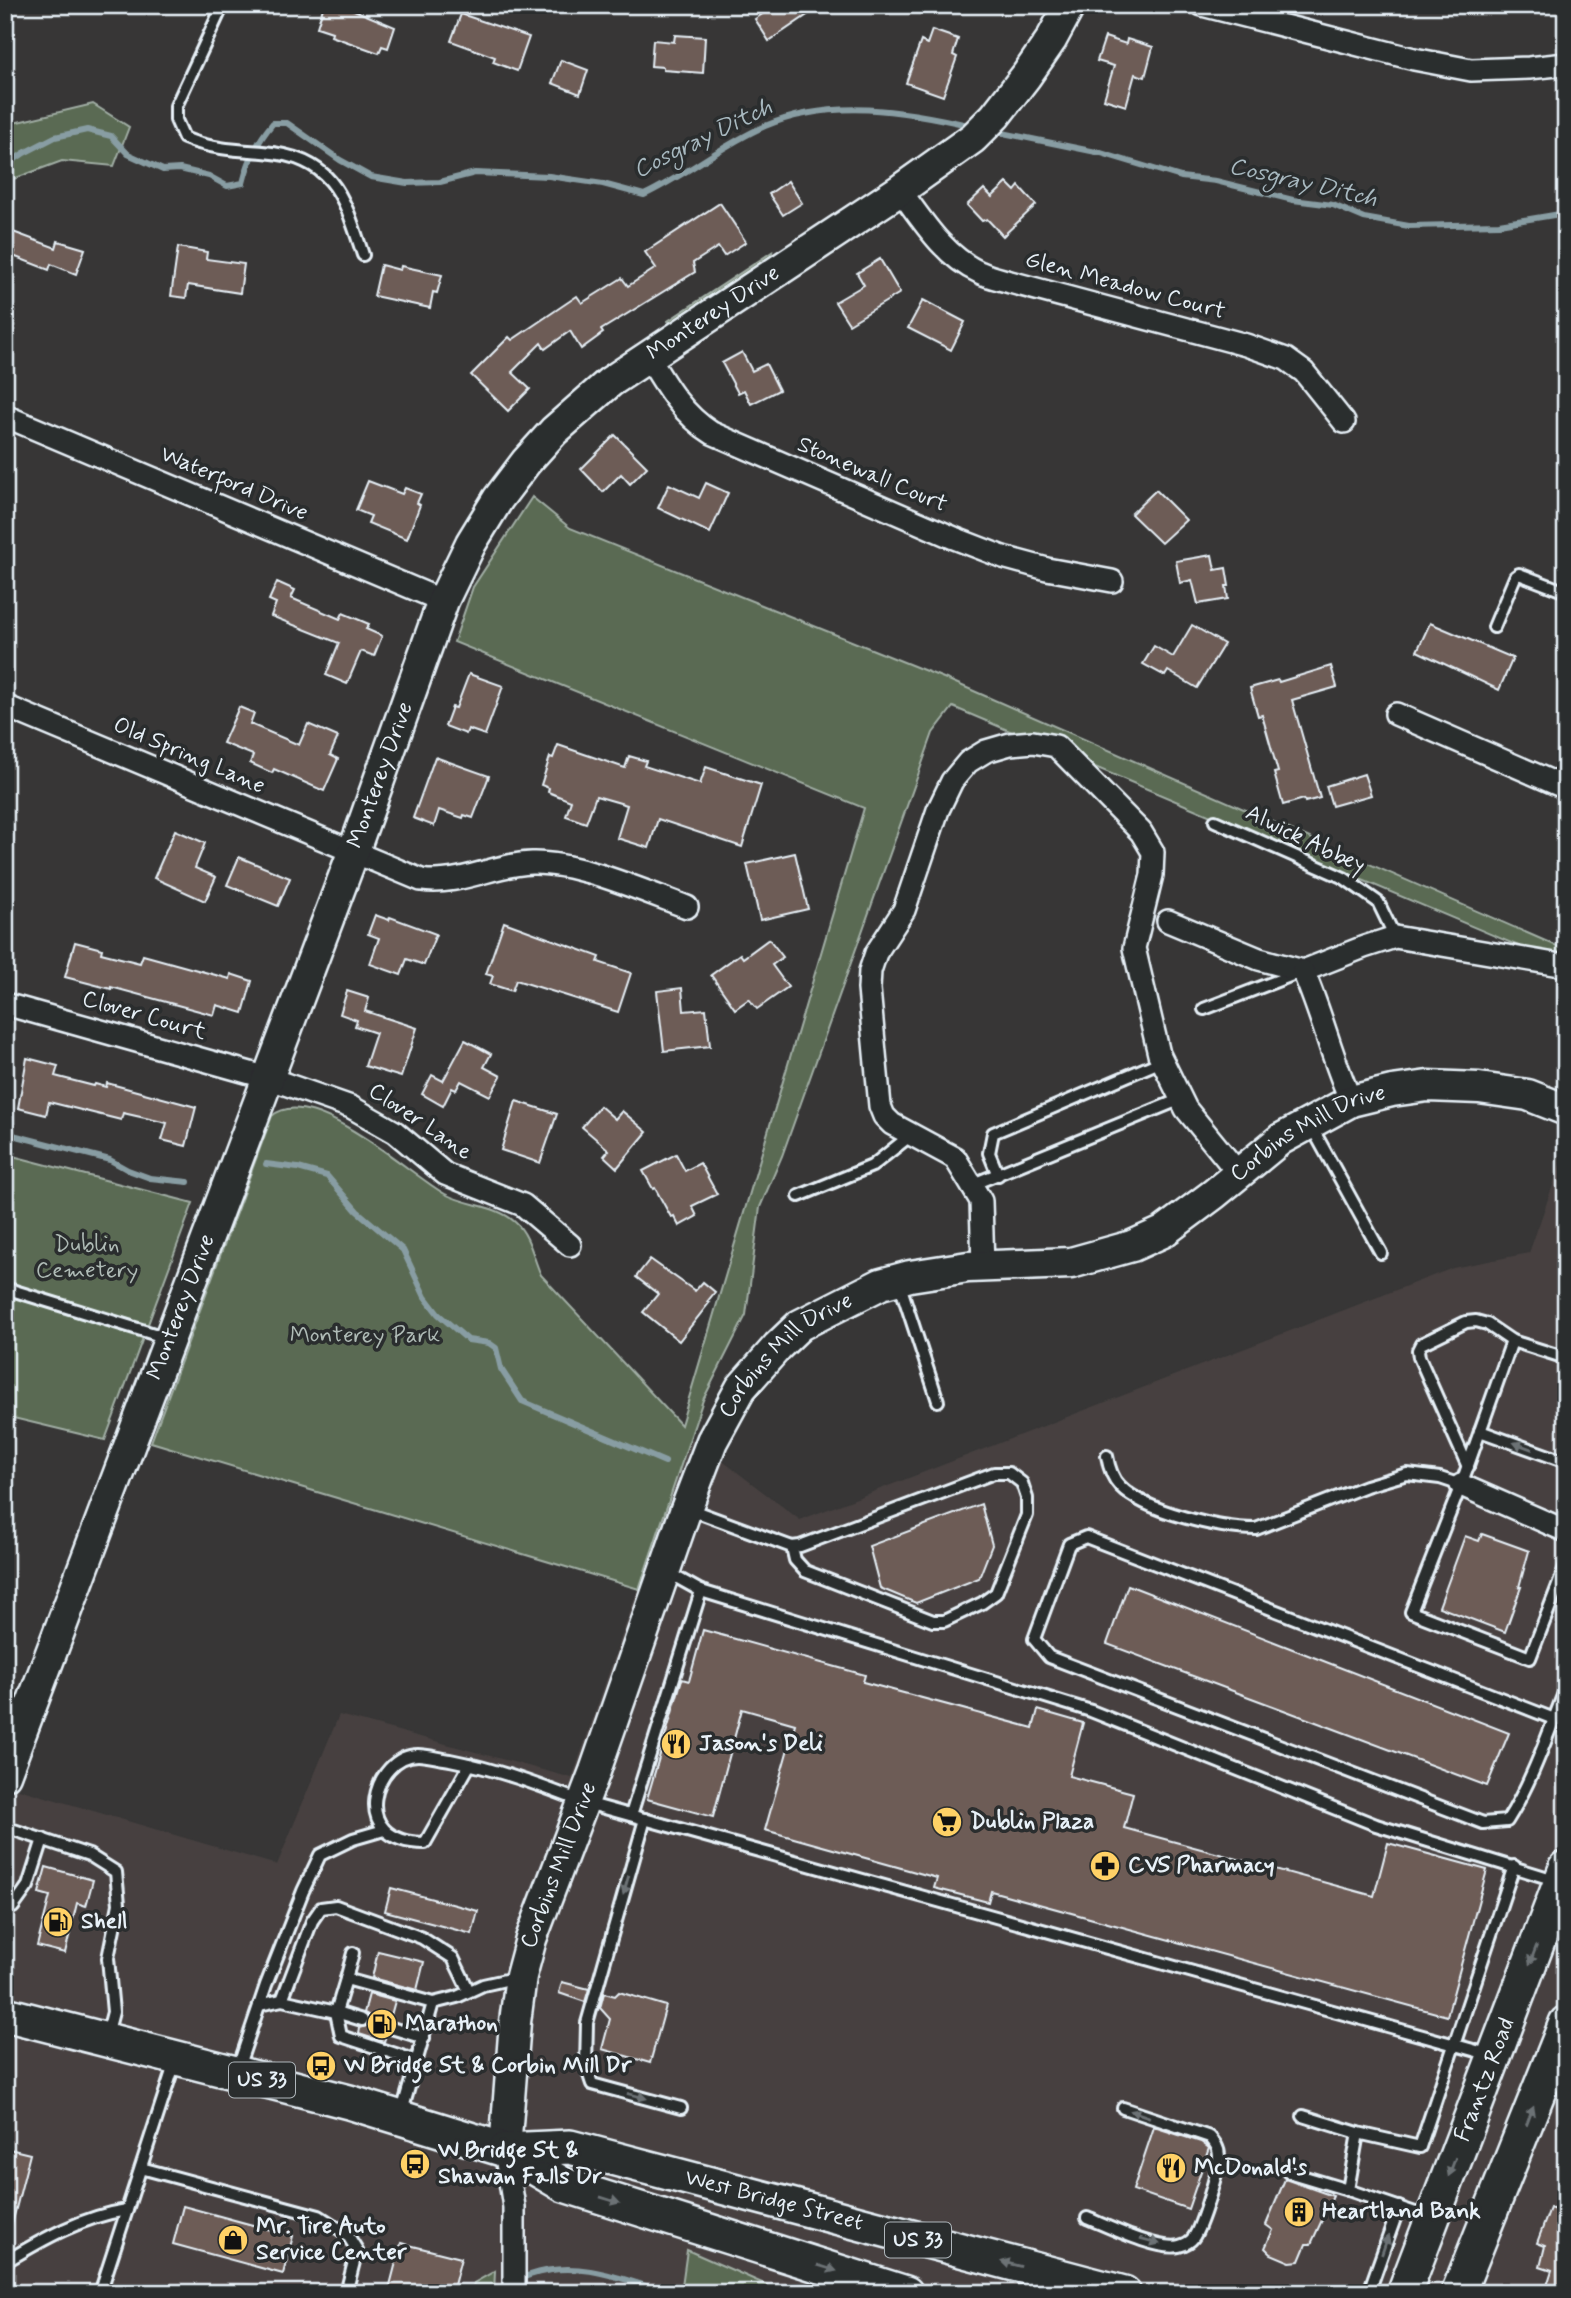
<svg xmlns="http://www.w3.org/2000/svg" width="1571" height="2298" viewBox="0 0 1571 2298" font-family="Mynerve,sans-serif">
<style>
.built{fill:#474140}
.green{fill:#5a6a52;stroke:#a1aea5;stroke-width:2}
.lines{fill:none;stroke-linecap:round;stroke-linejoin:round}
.stream{stroke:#889da3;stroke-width:6}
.building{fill:#6d5c57;stroke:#e8f1f8;stroke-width:2}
.lane-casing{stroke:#e8f1f8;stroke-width:16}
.street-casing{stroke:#e8f1f8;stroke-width:26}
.secondary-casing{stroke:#e8f1f8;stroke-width:35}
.primary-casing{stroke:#e8f1f8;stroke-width:38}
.lane{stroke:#2a2d2e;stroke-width:10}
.street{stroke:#2a2d2e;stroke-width:21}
.secondary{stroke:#2a2d2e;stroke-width:30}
.primary{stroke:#2a2d2e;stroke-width:33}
.oneway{fill:#6c7275}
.labels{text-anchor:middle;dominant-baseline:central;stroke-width:7;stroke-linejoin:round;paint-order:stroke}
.shield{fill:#2a2d2e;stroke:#afb6bb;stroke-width:2}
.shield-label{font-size:21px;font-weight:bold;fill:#e8f1f8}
.street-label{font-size:23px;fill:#e8f1f8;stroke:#2a2d2e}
.park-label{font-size:23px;fill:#afbbb6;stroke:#2a2d2e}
.poi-label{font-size:23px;font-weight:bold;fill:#e8f1f8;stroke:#2a2d2e;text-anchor:start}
.water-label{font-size:24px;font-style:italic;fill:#a8b9c0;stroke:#2a2d2e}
</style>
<rect width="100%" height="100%" fill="#373636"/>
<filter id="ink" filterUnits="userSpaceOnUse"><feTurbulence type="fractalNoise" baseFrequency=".0143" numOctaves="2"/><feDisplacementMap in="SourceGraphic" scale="14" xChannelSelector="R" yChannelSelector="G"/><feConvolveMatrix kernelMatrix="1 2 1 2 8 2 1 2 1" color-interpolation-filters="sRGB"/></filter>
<g filter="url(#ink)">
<polygon class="built" points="1566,1148 1566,2293 785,2293 688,2251 681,2293 494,2293 495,2272 474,2283 471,2293 5,2293 5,1785 277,1865 339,1715 572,1778 691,1437 800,1520 1453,1268 1529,1253"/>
<g class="green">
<polygon points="93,104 129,127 114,166 62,161 5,182 5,125"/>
<polygon points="772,252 771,257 672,323 668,321"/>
<path d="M532,497L570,528L951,681L1566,950V966L953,707L933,733L782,1156L760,1207L746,1315L703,1400L639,1589L151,1442L272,1116C312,1082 409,1174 445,1194C467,1206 497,1205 515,1222C530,1235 533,1258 541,1275L681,1425L864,808L454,642L473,587Z"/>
<polygon points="5,1154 193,1203 105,1440 5,1416"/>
<polygon points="687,2250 785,2293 681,2293"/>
<polygon points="495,2271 494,2293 471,2293 474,2283"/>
</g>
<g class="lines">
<g class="stream">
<polyline points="993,131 1101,153 1181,177 1216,181 1293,200 1333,205 1364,218 1409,226 1499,224 1566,213"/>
<path d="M5,166L24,153L55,137L87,130L111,136L128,154L163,170L180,169L209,176L227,186L243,183C249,159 257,142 273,123H287L340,160L371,177L407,183L440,182L475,173L549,176L603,184L644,195C686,175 722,145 765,126C831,98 904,110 972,126"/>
<polyline points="5,1133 110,1160 128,1170 150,1178 188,1182"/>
<polyline points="266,1164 298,1168 327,1176 357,1211 403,1250 425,1297 438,1314 468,1340 489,1343 496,1348 501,1369 522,1401 665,1462"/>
<path d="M496,2293C507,2287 518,2279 530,2275C571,2261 610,2274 649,2287L654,2293"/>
</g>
</g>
<g class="building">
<polygon points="324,5 342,5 395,27 388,48 382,46 379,53 331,36 332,32 317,27"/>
<polygon points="776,5 822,5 769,41 755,19"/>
<polygon points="461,14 529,37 517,71 493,62 495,57 451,41"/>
<polygon points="932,30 958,39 953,55 957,57 943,96 906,83 921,41 927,44"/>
<polygon points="675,35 705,37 703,73 663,70 663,67 651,66 653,40 674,42"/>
<polygon points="1105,37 1126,44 1127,39 1153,47 1145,77 1135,74 1126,106 1104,99 1114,66 1097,61"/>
<polygon points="561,60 588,70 580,94 552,83"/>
<polygon points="788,181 802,203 783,215 769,194"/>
<polygon points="1007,183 1015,191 1019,186 1036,205 1003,236 987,219 982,221 967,205 984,189 992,197"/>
<polygon points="720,203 746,242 724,256 718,247 693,263 695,272 601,330 603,333 581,349 570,331 545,349 541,343 512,372 530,389 508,411 471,375 509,337 512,340 577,296 582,303 622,278 628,286 656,268 645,252"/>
<polygon points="5,229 56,248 58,241 85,249 76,274 51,264 49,270 13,256 15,252 5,249"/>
<polygon points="178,247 207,252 206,259 244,264 240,293 188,285 186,298 171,296"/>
<polygon points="880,259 900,293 849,324 835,302 864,285 857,273"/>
<polygon points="381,265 400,270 401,266 442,275 437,293 433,292 430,308 374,296"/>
<polygon points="923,300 965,322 951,350 908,328"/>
<polygon points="742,352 752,371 766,364 779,390 751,404 744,390 738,393 722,363"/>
<polygon points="615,435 647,467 630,484 621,474 603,492 581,469"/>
<polygon points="368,481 402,494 405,488 421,494 417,503 420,505 407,539 368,523 371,516 356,510"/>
<polygon points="706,483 728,493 710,533 658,508 669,484 699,498"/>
<polygon points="1156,490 1186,520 1161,543 1131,514"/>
<polygon points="1212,555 1215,570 1226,568 1229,586 1226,586 1228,599 1198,604 1192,580 1180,583 1176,561"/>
<polygon points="277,582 295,590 291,598 340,619 343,613 369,624 366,629 382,636 374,656 361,651 347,684 326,675 339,643 271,616 276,603 269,600"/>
<polygon points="1430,623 1513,658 1499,690 1417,651"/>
<polygon points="1192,625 1224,644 1197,688 1168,671 1165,676 1143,664 1154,646 1173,657"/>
<polygon points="1331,666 1337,687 1292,700 1320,798 1305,802 1304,799 1283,805 1274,773 1278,772 1262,715 1258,716 1250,688 1278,680 1279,682"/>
<polygon points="469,674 503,686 485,735 468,729 466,734 445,726 452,707 456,708"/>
<polygon points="239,707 254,713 250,724 299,745 308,724 338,737 330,755 338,759 324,791 274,769 272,773 250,763 253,755 223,743"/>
<polygon points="558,745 625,768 629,756 646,761 644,766 700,784 706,767 761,785 742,847 658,819 649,848 617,838 627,805 596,796 586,823 566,816 571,801 548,792 549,788 541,785 550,757 553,758"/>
<polygon points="435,757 489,776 473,818 464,815 463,818 439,810 434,826 413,818"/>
<polygon points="1364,774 1371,795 1332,806 1326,786"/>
<polygon points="175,830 205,843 195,868 216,877 205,901 154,878"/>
<polygon points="795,853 808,909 760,920 747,864"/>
<polygon points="239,857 290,878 278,906 227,885"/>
<polygon points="375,915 389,920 390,917 436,934 424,965 407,959 401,975 370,964 379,938 368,934"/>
<polygon points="504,922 600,957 598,962 631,973 618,1012 516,980 512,991 490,984 493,976 486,974"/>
<polygon points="769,939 783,957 772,965 788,987 757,1009 749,999 735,1009 711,975 740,954 743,958"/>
<polygon points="75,942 102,949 101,953 140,963 143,955 230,979 231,974 252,981 243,1013 217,1005 214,1015 111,987 111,989 65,977"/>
<polygon points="682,988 684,1011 706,1009 710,1046 664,1051 657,991"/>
<polygon points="347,991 369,998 365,1011 417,1028 401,1077 365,1066 376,1033 355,1026 357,1020 340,1014"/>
<polygon points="465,1040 491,1054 484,1067 501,1076 490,1096 461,1081 456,1090 452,1088 443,1106 422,1094 432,1075 443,1081"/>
<polygon points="27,1058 58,1066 55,1076 94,1086 95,1084 106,1087 107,1083 196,1107 186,1146 162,1140 167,1123 123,1113 121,1120 49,1102 46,1115 18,1108"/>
<polygon points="516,1101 557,1114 540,1163 501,1150"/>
<polygon points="600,1106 615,1119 622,1111 647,1132 617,1168 604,1156 609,1150 582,1127"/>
<polygon points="676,1154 685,1171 700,1163 717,1194 692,1206 697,1216 679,1226 674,1216 671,1217 655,1188 653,1189 643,1171"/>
<polygon points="650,1259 695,1291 703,1282 715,1292 707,1302 709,1303 679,1341 643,1312 658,1294 636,1277"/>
<polygon points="981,1504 992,1545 979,1578 916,1603 880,1588 869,1546"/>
<polygon points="1482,1534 1529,1551 1519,1587 1521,1587 1505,1632 1439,1607 1465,1536 1479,1541"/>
<polygon points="1128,1585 1509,1733 1487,1786 1107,1644"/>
<polygon points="703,1630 865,1675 863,1682 1033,1728 1038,1710 1083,1723 1069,1776 1133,1793 1124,1828 1374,1896 1388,1843 1487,1870 1447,2016 991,1891 988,1902 934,1888 937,1878 765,1830 795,1724 742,1709 713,1817 647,1799 682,1679 689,1681"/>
<polygon points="46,1867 93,1880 86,1906 77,1903 65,1953 37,1946 50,1896 39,1893"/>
<polygon points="391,1888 478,1911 472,1934 385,1911"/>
<polygon points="378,1951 424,1962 417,1990 372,1978"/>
<polygon points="562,1982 589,1989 585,2002 559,1993"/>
<polygon points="619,1992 666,2006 650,2063 602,2049 610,2019 600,2008 604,1993 615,1996"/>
<polygon points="369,1994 395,2001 390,2019 383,2021 380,2025 382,2032 386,2035 384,2042 359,2034 360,2028 367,2026 370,2022 368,2015 364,2013"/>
<polygon points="1154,2127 1201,2142 1209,2148 1188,2209 1133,2190"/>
<polygon points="5,2148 30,2154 11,2228 5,2227"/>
<polygon points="1285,2179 1333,2196 1311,2244 1306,2244 1299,2261 1290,2262 1271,2254 1265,2248 1273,2230 1266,2225"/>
<polygon points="183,2206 293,2236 283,2274 173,2244"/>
<polygon points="1550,2208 1566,2214 1566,2293 1546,2289 1552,2270 1540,2266 1545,2246 1537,2243"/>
<polygon points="401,2243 461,2258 452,2293 388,2293"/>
</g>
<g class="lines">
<g class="lane-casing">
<g id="lane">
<path d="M223,5L176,106V120L184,138C210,149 236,150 263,152C334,157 344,197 363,255"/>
<polyline points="1494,627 1515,577 1519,574 1566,592"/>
<polyline points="1215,821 1344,878 1378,902 1395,937"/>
<polyline points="1204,1009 1300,972"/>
<polyline points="1311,1126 1381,1253"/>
<polyline points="998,1175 989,1153 993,1133 1162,1061"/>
<polyline points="971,1185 1181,1099"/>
<polyline points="799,1196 872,1166 911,1135"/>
<polyline points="899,1282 938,1401"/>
<polyline points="5,1288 167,1338"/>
<polyline points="1512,1341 1461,1485 1411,1612 1530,1658 1566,1565"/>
<polyline points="1480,1431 1566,1462"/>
<path d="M1107,1456C1109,1468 1112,1478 1120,1486C1145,1512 1220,1529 1256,1529L1366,1486L1407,1474L1440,1478L1461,1485"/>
<polyline points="1468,1467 1419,1357 1418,1350 1421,1344 1466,1322 1476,1321 1487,1324 1512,1341 1566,1358"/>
<polyline points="689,1509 792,1547 800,1546 994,1473 1009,1473 1022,1483 1027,1498 1027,1515 996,1593 982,1603 944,1621 933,1621 805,1571 795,1560 792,1547"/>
<polyline points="665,1571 701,1591 1091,1711 1376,1825 1558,1881"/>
<path d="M1554,1719L1086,1537L1069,1544L1034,1639L1049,1657L1483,1823L1507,1821C1533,1780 1548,1733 1566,1688"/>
<path d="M470,1764L425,1843C346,1843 374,1755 418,1755C428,1755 440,1759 450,1760C496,1769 539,1785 583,1802L1491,2055"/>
<polyline points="631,1815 701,1591"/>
<polyline points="645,1819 587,2023 586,2066 592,2084 681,2108"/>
<polyline points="5,1827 89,1855 116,1872 119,1904 108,1958 113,2012 107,2035"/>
<polyline points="5,1908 13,1907 28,1886 43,1839"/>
<polyline points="346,1979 353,1953"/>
<polyline points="282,2000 312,1921 321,1908 336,1906 422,1938 453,1958 469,1991"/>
<polyline points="259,2005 282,2000 336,2012 346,1979 433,2003 457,1997 483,1985 519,1977"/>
<polyline points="362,2020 336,2012 341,2036 417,2061"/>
<polyline points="388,2027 424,2038"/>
<polyline points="237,2071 266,1985 303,1891 320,1855 353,1839 384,1830"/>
<polyline points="401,2115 433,2003"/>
<polyline points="1303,2116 1358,2133"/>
<polyline points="141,2168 319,2216 347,2234 357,2250 346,2293"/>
<polyline points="1288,2172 1348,2190"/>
<path d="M1087,2218C1107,2226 1158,2251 1179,2246C1183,2245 1190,2242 1193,2238C1201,2228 1219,2169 1219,2156C1219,2148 1215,2143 1210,2137L1123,2108"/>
<polyline points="1430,2218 1348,2190 1358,2133 1420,2147 1514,1866"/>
<path d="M5,2262C43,2239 84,2216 127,2210"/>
<polyline points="1372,2283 1399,2207"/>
<polyline points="100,2293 175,2062"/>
</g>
</g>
<g class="street-casing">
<g id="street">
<polyline points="1202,5 1414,59 1471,70 1529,68 1566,64"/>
<path d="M900,190C922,220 944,256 979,272C989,277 1000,279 1010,282L1246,345L1286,359L1304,372L1344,422"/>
<path d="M648,356C666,386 682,414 712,433L954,538L1003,557L1047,569L1112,581"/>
<polyline points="5,416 443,601"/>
<path d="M5,706L421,880C459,886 494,864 532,863C578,862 643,891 687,907"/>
<polyline points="1396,714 1566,788"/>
<polyline points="1168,921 1259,959 1303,971 1364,947 1395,937 1566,966"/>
<path d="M1303,971C1322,1014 1332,1059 1351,1101"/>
<polyline points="5,1004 268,1078 351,1107 395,1132 445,1174 523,1205 570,1245"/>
<polyline points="983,1266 981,1201 955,1158 892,1124 884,1116 880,1106 869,989 870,971 876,953 904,910 938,810 952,781 968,762 986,751 1010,744 1033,742 1056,746 1141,832 1153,852 1152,875 1134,948 1159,1054 1186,1109 1239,1174"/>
<polyline points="1461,1485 1566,1531"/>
<polyline points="505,2150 514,2207 514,2293"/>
</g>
</g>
<g class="secondary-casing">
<g id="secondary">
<path id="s1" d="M5,1775L353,853L443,601L471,543L498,499L526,462L554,431L610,382L900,190L973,138L995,116L1026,76L1051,40L1070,5"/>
<path id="s2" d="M505,2150L515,2022L521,1976L531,1939L595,1771L686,1509L712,1441L741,1388L778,1346L800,1325L881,1284L910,1276L968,1267L1071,1263L1132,1246L1163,1232L1214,1194L1281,1139L1351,1101L1392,1091L1428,1086L1454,1087L1479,1088L1528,1095L1566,1110"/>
</g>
</g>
<g class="primary-casing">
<g id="primary">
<polyline points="5,2014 349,2102 505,2150 564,2185 906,2293"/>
<path id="s3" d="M505,2150L570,2147L1124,2293"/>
<path id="s4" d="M1404,2293L1566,1868"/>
<polyline points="1458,2293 1566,2023"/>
</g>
</g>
<use href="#lane" class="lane"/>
<use href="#street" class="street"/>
<use href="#secondary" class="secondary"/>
<use href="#primary" class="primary"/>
</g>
<defs><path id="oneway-solid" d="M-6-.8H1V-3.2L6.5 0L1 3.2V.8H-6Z" transform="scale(1.75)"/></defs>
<g class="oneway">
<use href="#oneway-solid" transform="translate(1523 1446) rotate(-160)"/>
<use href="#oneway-solid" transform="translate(626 1885) rotate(106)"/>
<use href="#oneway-solid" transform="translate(1533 1955) rotate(111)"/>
<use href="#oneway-solid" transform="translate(637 2096) rotate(15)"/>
<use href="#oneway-solid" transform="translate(1140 2114) rotate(-161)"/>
<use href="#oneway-solid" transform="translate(1530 2116) rotate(-69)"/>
<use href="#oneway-solid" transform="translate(1452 2167) rotate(111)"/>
<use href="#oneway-solid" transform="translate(610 2200) rotate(17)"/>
<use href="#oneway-solid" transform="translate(1150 2241) rotate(16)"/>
<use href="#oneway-solid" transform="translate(1385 2245) rotate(-71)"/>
<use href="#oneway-solid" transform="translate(1011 2264) rotate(-166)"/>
<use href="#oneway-solid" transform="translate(827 2268) rotate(17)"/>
</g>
</g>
<defs>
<g id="restaurant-disc" transform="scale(1.575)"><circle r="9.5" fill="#ffd166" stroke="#2a2d2e"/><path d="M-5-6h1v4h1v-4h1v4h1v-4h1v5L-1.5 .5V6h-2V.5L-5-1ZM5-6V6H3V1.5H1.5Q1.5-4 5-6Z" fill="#111"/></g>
<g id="supermarket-disc" transform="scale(1.575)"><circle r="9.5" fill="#ffd166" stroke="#2a2d2e"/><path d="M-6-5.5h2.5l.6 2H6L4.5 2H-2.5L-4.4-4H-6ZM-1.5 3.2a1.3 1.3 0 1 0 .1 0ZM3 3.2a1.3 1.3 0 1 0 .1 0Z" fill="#111"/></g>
<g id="pharmacy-disc" transform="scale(1.575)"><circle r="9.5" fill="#ffd166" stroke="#2a2d2e"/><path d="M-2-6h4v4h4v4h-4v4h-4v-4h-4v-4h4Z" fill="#111"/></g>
<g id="fuel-disc" transform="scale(1.575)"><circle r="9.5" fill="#ffd166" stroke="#2a2d2e"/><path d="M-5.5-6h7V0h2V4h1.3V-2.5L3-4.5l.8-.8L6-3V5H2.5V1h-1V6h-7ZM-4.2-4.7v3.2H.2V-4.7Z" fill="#111"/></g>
<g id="bus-disc" transform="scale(1.575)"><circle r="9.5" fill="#ffd166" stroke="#2a2d2e"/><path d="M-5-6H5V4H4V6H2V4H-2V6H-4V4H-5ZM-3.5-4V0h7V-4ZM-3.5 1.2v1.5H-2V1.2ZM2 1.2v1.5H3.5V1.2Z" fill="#111"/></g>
<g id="building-disc" transform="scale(1.575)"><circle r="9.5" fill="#ffd166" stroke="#2a2d2e"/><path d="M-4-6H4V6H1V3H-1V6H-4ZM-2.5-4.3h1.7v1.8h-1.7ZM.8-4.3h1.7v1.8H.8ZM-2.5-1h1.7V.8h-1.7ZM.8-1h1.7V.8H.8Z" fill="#111"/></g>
<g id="shop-disc" transform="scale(1.575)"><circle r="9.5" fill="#ffd166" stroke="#2a2d2e"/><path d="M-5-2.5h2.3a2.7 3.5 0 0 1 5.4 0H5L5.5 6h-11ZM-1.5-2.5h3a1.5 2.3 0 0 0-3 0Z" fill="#111"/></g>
</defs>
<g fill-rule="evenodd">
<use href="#restaurant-disc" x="676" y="1744"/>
<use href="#supermarket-disc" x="947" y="1822"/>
<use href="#pharmacy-disc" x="1105" y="1866"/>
<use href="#fuel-disc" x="58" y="1922"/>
<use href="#fuel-disc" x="382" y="2024"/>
<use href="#bus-disc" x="321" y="2066"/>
<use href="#bus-disc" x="415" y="2164"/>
<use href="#restaurant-disc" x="1171" y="2168"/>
<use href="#building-disc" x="1299" y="2212"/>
<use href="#shop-disc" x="233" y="2240"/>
</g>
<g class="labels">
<g class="shield">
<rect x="229" y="2062.5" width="66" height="35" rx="5"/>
<rect x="885" y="2222.5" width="66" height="35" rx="5"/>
</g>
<g class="shield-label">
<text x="262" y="2080">US 33</text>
<text x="918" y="2240">US 33</text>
</g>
<g class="street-label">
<text transform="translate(1125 286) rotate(15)">Glen Meadow Court</text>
<text stroke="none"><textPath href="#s1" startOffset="1656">Monterey Drive</textPath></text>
<text transform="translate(872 475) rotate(23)">Stonewall Court</text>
<text transform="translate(234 484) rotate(23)">Waterford Drive</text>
<text transform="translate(189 756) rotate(23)">Old Spring Lane</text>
<text stroke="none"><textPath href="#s1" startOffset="1068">Monterey Drive</textPath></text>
<text transform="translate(1305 840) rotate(26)">Alwick Abbey</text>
<text transform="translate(144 1016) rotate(16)">Clover Court</text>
<text transform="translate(420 1122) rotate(34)">Clover Lane</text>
<text stroke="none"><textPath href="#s2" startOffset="1447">Corbins Mill Drive</textPath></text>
<text stroke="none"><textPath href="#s1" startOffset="500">Monterey Drive</textPath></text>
<text stroke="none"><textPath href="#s2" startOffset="859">Corbins Mill Drive</textPath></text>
<text stroke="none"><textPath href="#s2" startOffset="292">Corbins Mill Drive</textPath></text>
<text stroke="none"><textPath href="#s4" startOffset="228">Frantz Road</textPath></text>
<text stroke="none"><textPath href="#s3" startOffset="276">West Bridge Street</textPath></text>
</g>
<g class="park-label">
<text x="87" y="1245">Dublin<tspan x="87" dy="26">Cemetery</tspan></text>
<text x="365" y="1336">Monterey Park</text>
</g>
<g class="poi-label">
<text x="699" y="1744">Jason's Deli</text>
<text x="970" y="1822">Dublin Plaza</text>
<text x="1128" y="1866">CVS Pharmacy</text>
<text x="81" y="1922">Shell</text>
<text x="405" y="2024">Marathon</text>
<text x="344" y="2066">W Bridge St &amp; Corbin Mill Dr</text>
<text x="438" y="2151">W Bridge St &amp;<tspan x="438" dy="26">Shawan Falls Dr</tspan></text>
<text x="1194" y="2168">McDonald's</text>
<text x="1322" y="2212">Heartland Bank</text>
<text x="256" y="2227">Mr. Tire Auto<tspan x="256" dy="26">Service Center</tspan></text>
</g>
<g class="water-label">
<text transform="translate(703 139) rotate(-26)">Cosgray Ditch</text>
<text transform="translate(1303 183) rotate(13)">Cosgray Ditch</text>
</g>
</g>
<rect width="1571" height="2298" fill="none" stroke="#2a2d2e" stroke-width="28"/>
<rect x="14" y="14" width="1543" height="2270" fill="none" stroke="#e8f1f8" stroke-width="2.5" filter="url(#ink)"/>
</svg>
